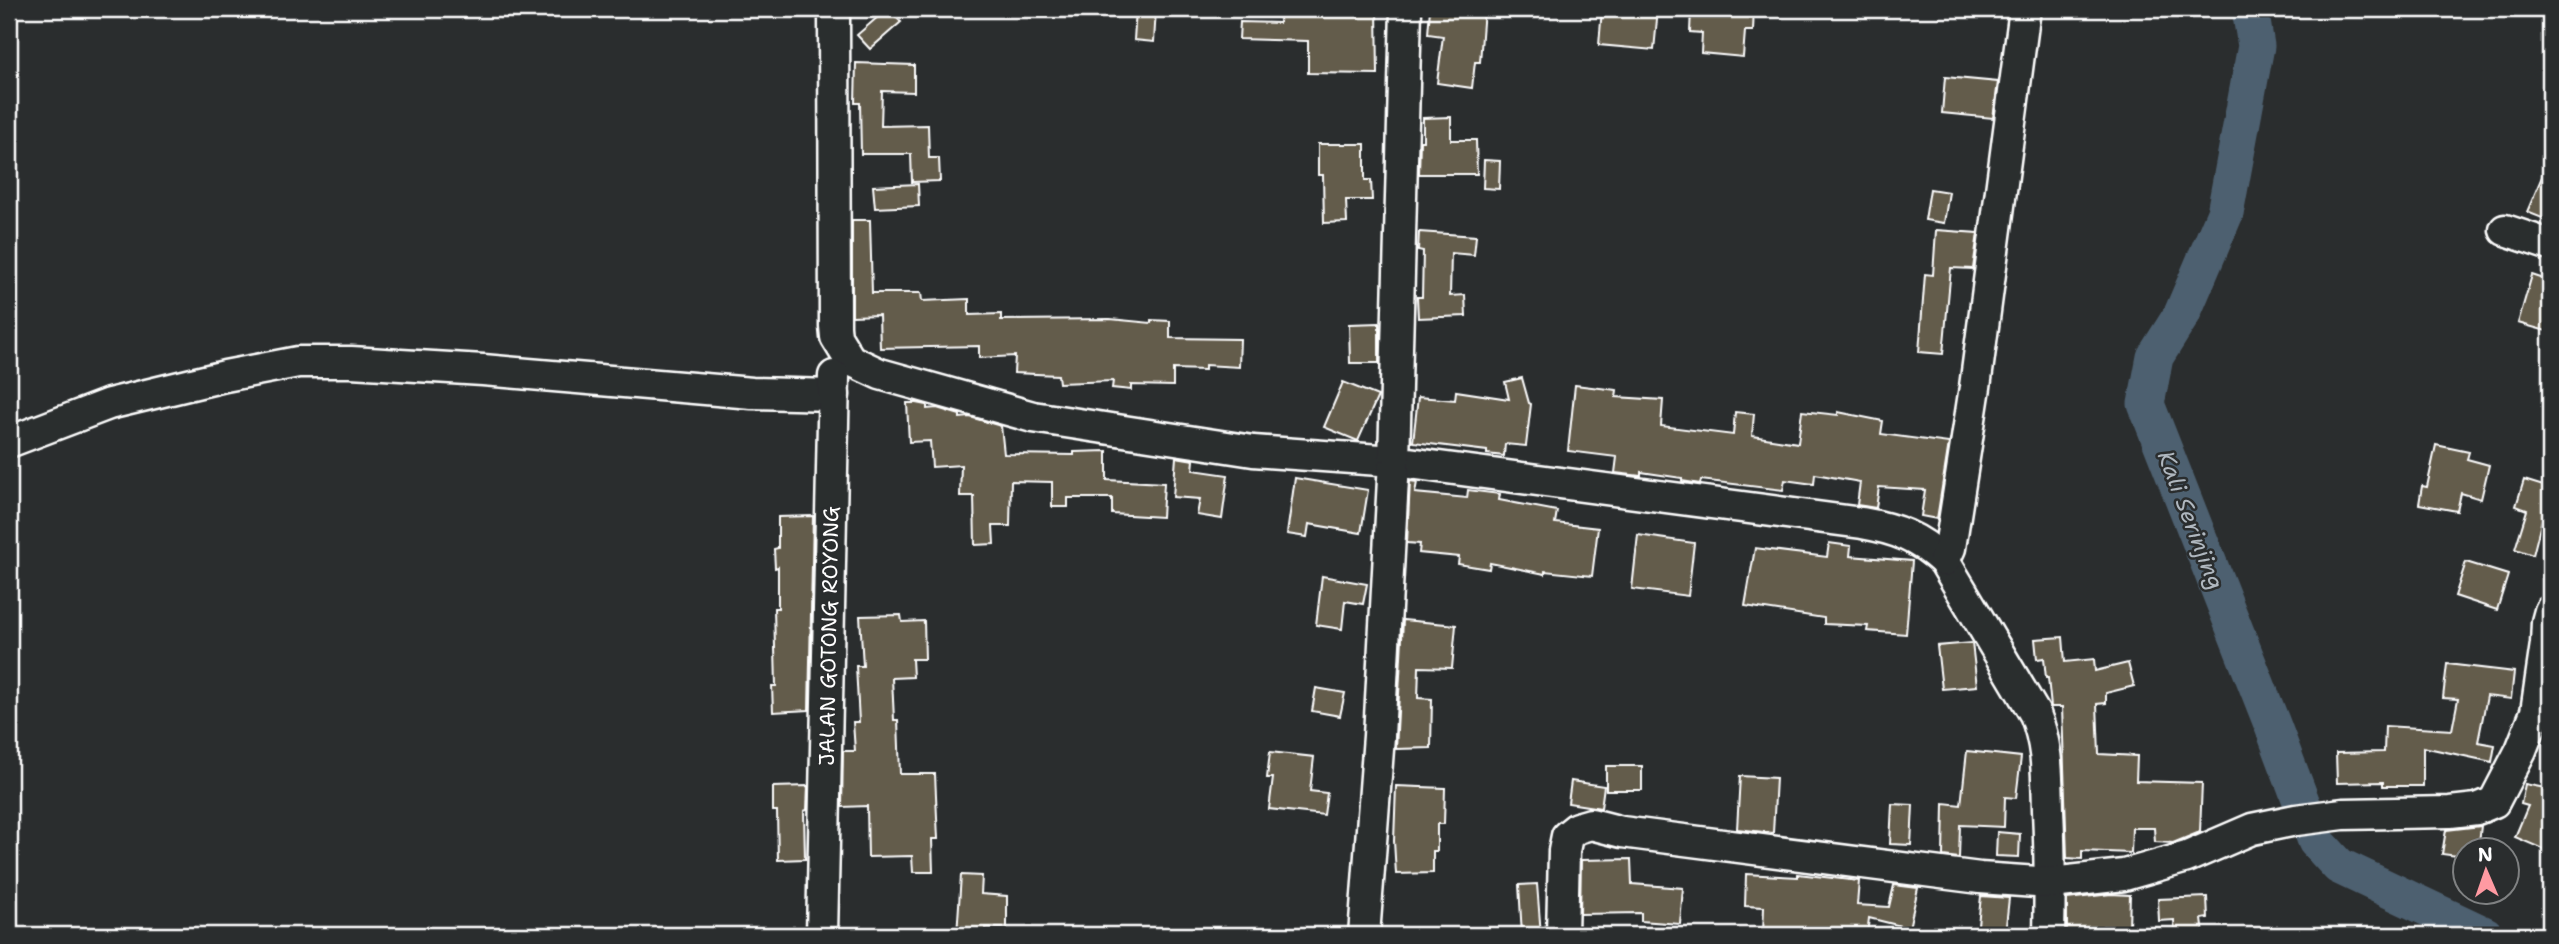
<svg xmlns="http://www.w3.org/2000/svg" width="2559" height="944" viewBox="0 0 2559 944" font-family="'Shantell Sans',sans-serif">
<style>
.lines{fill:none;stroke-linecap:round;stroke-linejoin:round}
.river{stroke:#4e6070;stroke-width:37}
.building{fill:#645b4c;stroke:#fff;stroke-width:2}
.minor-casing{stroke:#fff;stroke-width:35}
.minor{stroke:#2a2d2e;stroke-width:30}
.labels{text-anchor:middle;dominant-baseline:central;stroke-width:5;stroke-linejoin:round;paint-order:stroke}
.street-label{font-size:21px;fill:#fff;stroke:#2a2d2e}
.water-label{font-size:23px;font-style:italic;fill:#afb7bf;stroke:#2a2d2e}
</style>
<rect width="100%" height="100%" fill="#2a2d2e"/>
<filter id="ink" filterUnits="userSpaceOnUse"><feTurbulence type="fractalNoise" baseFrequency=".0143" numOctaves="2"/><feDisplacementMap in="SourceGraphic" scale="14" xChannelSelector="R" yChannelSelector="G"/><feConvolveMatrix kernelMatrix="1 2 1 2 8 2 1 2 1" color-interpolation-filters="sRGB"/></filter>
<g filter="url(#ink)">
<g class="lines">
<polyline class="river" points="2250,9 2256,46 2225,213 2182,314 2155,357 2146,404 2272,724 2316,841 2339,866 2485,935"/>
</g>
<g class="building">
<polygon points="887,9 901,22 870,49 857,35"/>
<polygon points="1136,9 1156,9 1154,42 1134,40"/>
<polygon points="1280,9 1377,9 1378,74 1308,73 1308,41 1239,39 1240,22 1279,23"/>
<polygon points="1430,9 1484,9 1480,62 1475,62 1472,88 1437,83 1443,36 1428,34"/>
<polygon points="1602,9 1658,9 1654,50 1599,45"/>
<polygon points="1691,9 1754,9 1753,31 1745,31 1743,57 1701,53 1702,33 1690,32"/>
<polygon points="856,63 914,65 914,92 882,91 881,126 928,125 929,158 939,158 940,181 912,182 911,154 861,154 860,103 855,103"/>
<polygon points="1945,77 1998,82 1993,118 1942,113"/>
<polygon points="1451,117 1451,140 1476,140 1477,174 1419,174 1420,141 1423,141 1423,118"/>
<polygon points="1318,144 1365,144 1365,180 1371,180 1372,200 1346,200 1347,222 1324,223 1323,175 1318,175"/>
<polygon points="2550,158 2550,221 2527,212"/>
<polygon points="1484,160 1500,161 1499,189 1483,188"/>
<polygon points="918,184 919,206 875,208 873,186"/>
<polygon points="1930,189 1949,192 1944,223 1925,220"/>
<polygon points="852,220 870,220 872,293 921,293 922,301 969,299 969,315 1001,314 1001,320 1110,319 1151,323 1151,320 1170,321 1170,338 1240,339 1239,367 1205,365 1205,370 1173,369 1173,386 1131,385 1131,390 1112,388 1113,381 1059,383 1058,375 1014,373 1015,356 979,358 979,346 880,348 879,315 852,316"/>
<polygon points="1936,230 1978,233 1973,269 1951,268 1943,354 1919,352 1925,274 1933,275"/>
<polygon points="1419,232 1476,236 1474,255 1451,253 1450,296 1465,295 1466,316 1418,318 1417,297 1422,297 1423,251 1418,250"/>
<polygon points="2532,275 2550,281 2550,332 2518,323"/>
<polygon points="1379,323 1379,363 1350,363 1349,324"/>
<polygon points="1522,378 1529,403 1531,404 1526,446 1505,444 1504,456 1487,454 1487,451 1413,442 1418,397 1455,400 1456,391 1509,399 1505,382"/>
<polygon points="1343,382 1378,396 1358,441 1324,427"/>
<polygon points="1575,385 1617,390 1616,397 1663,400 1661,426 1733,435 1735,412 1754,414 1752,436 1798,443 1802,411 1838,415 1838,412 1883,421 1881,434 1949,443 1937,519 1921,516 1925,490 1879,487 1876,508 1857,505 1860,482 1815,474 1814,484 1785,480 1783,490 1701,480 1700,484 1682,481 1682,478 1641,472 1641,476 1615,473 1617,457 1568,451"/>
<polygon points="907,403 917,403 927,405 927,409 937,408 960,415 960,418 970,417 1001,426 1004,454 1074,455 1074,452 1107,451 1107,480 1164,483 1162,517 1112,514 1112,498 1068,498 1068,507 1052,507 1052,482 1011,481 1010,526 993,526 994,544 975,545 974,496 960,496 961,465 932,467 930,441 909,442"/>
<polygon points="2436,445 2469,452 2467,459 2489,465 2481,499 2461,493 2457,511 2419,504 2422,486 2427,487"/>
<polygon points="1176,457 1194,460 1193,470 1228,475 1222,519 1197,515 1200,499 1173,497"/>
<polygon points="1295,478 1368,490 1361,533 1309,524 1307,537 1287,534"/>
<polygon points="2524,480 2550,488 2533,555 2515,549 2527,510 2516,506"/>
<polygon points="1410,481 1417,482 1415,493 1467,498 1468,490 1500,494 1499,500 1557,511 1555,523 1598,528 1592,576 1545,571 1545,574 1490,563 1489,569 1458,564 1459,557 1419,553 1420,544 1407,543"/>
<polygon points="813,516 809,710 773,712 772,686 776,686 774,608 778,608 778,567 775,568 774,549 778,548 778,517"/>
<polygon points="1638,535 1694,543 1688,596 1632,589"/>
<polygon points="1829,543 1851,546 1850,556 1912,561 1906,634 1867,631 1868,626 1824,624 1824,618 1745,606 1755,548 1827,557"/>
<polygon points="2466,562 2508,575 2497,610 2455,596"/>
<polygon points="1322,576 1367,584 1363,604 1345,601 1342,629 1316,625"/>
<polygon points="901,615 902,622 924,621 925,659 912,659 913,677 892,678 894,720 898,720 900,774 935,774 938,839 932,839 933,872 913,872 912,856 868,857 867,806 842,807 843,751 855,751 853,722 859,722 856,666 863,666 860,616"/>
<polygon points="1403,620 1456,625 1452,668 1419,667 1418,698 1432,699 1431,748 1396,749"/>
<polygon points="2063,637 2065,662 2094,659 2095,671 2128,663 2134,686 2106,693 2106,703 2097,704 2099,754 2137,756 2136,781 2202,783 2200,832 2173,843 2155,842 2154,828 2132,828 2131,853 2082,851 2082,859 2067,858 2062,707 2051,707 2048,678 2046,678 2044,658 2037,659 2035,639"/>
<polygon points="1972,643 1977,686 1942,689 1937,646"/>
<polygon points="2447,664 2514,672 2511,699 2487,696 2478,742 2495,745 2492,762 2423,747 2423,786 2383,786 2383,782 2337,783 2336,753 2384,752 2385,726 2452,730 2458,699 2443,698"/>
<polygon points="1316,688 1345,693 1340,716 1312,711"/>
<polygon points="1967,751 2021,757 2016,798 2005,797 2004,827 1960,825 1959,858 1943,856 1944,803 1961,805"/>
<polygon points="1270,752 1314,757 1310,791 1327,793 1324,815 1269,809 1273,778 1267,778"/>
<rect x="1606" y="766" width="36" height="24"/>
<polygon points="1740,776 1776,778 1773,833 1737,829"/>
<polygon points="1571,781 1604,786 1601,808 1568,803"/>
<polygon points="2525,784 2550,789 2550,852 2515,837 2528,806 2521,804"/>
<polygon points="808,786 807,810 804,811 805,859 778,860 777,811 773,811 773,787"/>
<polygon points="1396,786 1445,788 1444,824 1437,824 1437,851 1433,851 1433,873 1396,874 1394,841"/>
<polygon points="1892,804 1913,805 1911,845 1890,844"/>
<polygon points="2481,826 2478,850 2465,850 2465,857 2442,854 2446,830"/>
<polygon points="1997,832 2020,834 2019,857 1996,856"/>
<polygon points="1631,859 1632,884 1683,888 1680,924 1641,921 1641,913 1580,914 1581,860"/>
<polygon points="1746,874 1798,877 1798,874 1859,881 1857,905 1889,907 1894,885 1918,888 1909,928 1869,918 1867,935 1763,935 1764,907 1745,906"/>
<polygon points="961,875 982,876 981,894 1007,896 1007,928 985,928 985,935 957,935"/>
<polygon points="1537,884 1541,935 1522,935 1519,885"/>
<polygon points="2111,894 2130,895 2129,927 2103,926 2104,935 2067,935 2067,899"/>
<polygon points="1981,896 2009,898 2005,935 1977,935"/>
<polygon points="2207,897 2208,918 2202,919 2204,935 2175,935 2174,920 2159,921 2158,899"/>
</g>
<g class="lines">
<g class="minor-casing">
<g id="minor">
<path d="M834,9L835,326L836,337L850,360L880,374L1033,417L1253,451L1394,461L1862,523C1896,529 1918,537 1944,561L2035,714C2048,746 2047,777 2048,810C2050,852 2050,893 2049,935"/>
<polyline points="2505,230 2550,245"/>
<polyline points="9,442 109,404 225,376 298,362 351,362 483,370 752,393 834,395"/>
<polyline points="1944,561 1950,548 1975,387 2025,9"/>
<polyline points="822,935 834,376"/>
<polyline points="1364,935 1379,736 1394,461 1406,9"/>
<polyline points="1562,935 1564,851 1567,836 1577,828 1591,824 1622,832 1980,878 2051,883 2124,875 2187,857 2252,829 2296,820 2343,814 2450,812 2477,809 2494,802 2521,750 2536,712 2546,644 2547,622 2550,611"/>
</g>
</g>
<use href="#minor" class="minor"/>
</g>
</g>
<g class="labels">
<g class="street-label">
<text transform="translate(829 636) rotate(-89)">JALAN GOTONG ROYONG</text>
</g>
<g class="water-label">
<text transform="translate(2191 520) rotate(69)">Kali Serinjing</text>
</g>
</g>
<rect width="2559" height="944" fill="none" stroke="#2a2d2e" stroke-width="35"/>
<rect x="18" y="18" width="2524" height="909" fill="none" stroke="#fff" stroke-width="2.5" filter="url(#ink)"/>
<g transform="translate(2486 871) rotate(358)"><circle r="33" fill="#2a2d2e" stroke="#7f8182" stroke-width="2"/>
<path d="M0-5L12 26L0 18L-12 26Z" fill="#ff9aa2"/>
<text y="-10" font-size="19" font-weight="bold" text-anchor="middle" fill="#ffffff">N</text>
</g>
</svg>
